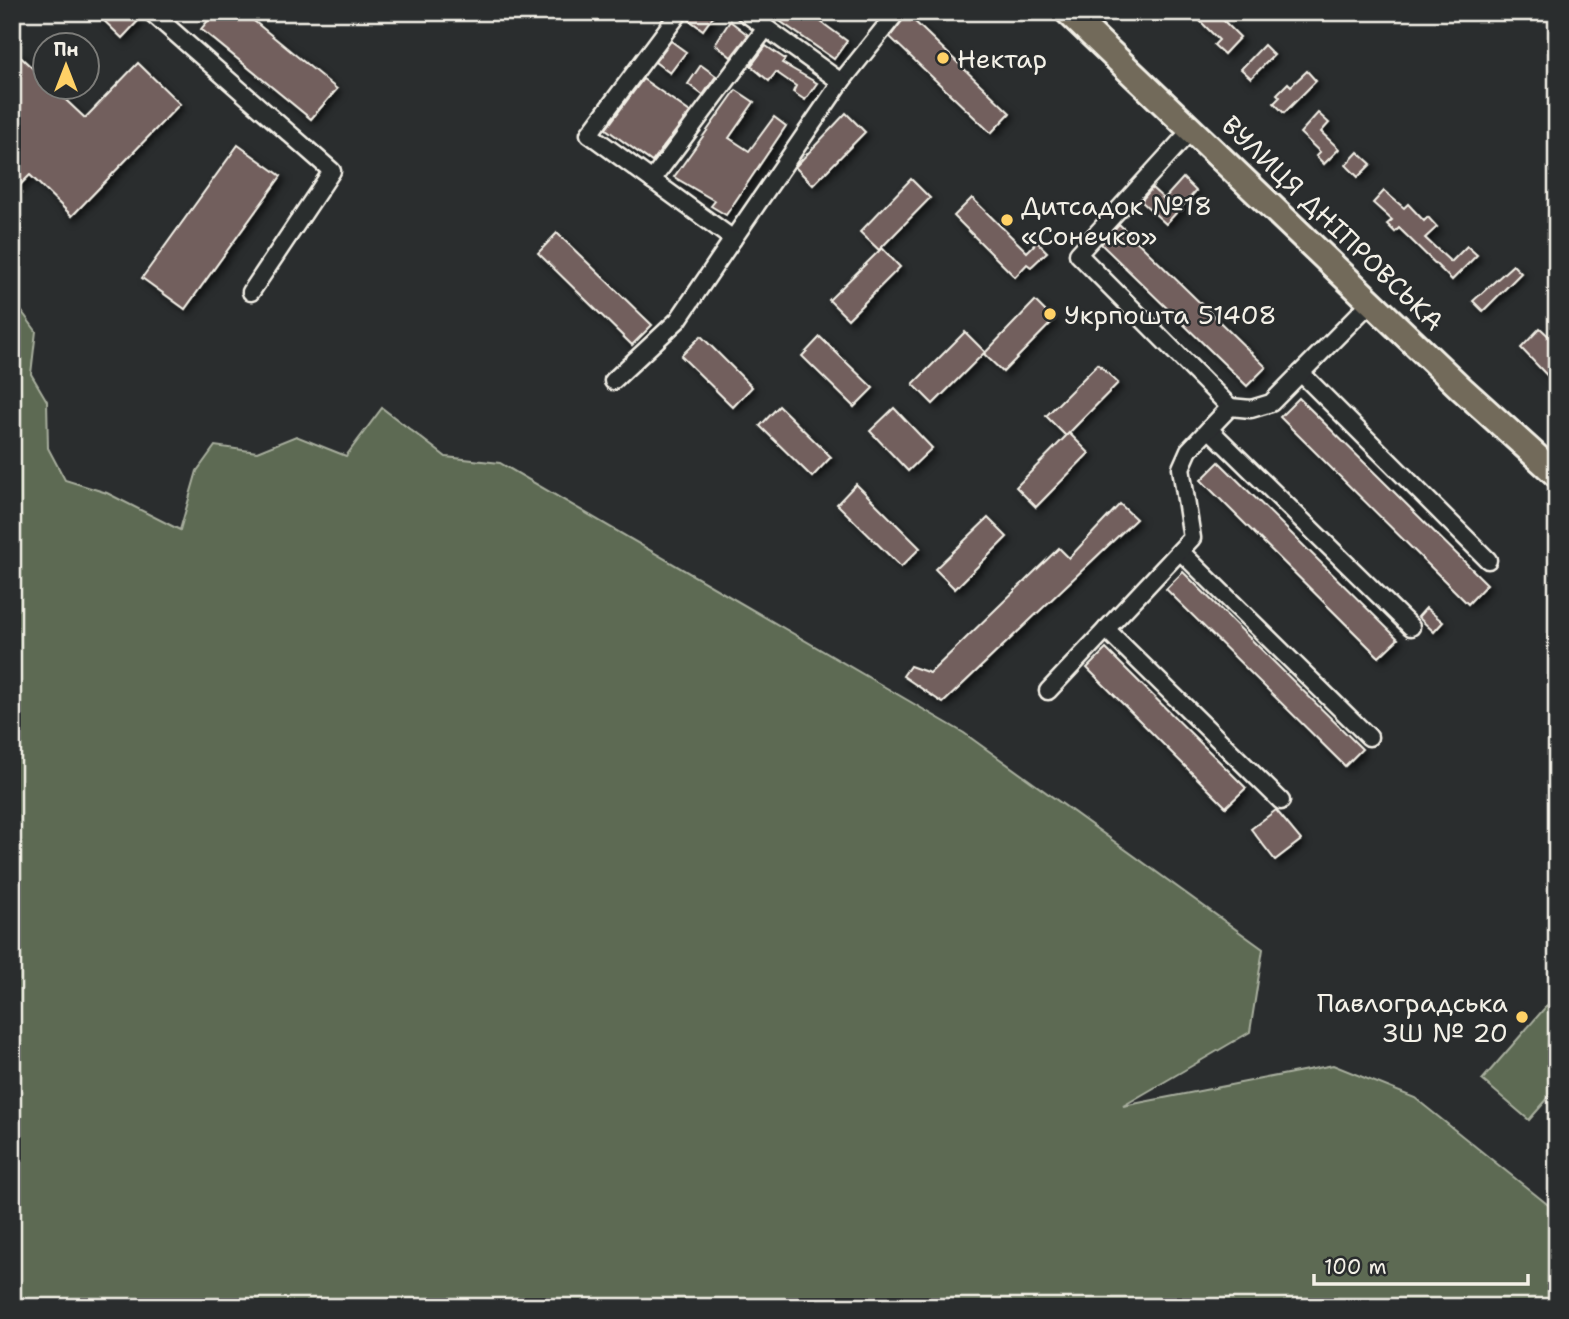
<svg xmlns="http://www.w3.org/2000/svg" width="1569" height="1319" viewBox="0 0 1569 1319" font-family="'Shantell Sans',sans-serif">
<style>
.green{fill:#5d6b53;stroke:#a8ae9e;stroke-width:2}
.building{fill:#725f5d;stroke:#f4f1e8;stroke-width:2;filter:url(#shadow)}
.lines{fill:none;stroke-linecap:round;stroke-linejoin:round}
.minor-casing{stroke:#f4f1e8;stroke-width:21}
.highway-casing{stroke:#f4f1e8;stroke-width:30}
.minor{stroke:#2a2d2e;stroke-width:16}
.highway{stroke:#726b5a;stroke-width:24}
.poi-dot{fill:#ffd166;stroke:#2a2d2e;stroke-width:2.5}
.labels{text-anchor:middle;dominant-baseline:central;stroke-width:5;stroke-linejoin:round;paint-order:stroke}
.poi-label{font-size:26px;fill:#f4f1e8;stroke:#2a2d2e;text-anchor:start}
.street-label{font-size:26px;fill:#f4f1e8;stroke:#2a2d2e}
</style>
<defs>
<filter id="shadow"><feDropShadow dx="4" dy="4" stdDeviation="3.5" flood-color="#0009"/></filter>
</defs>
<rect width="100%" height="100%" fill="#2a2d2e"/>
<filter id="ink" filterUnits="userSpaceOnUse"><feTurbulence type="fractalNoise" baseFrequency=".0143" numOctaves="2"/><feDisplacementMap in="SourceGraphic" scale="14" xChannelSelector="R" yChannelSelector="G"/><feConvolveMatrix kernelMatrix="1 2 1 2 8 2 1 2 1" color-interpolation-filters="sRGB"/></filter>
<g filter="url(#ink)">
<g class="green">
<polygon points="12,298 36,331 31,374 47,401 48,448 65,480 107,493 180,530 197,471 215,446 257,452 296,436 346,456 382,408 446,457 500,463 964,733 1263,949 1250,1032 1123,1106 1333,1065 1415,1098 1557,1212 1557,1307 12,1307"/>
<polygon points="1557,994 1557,1088 1529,1120 1482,1080"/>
</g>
<g class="building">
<polygon points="95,12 130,12 139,20 122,38"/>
<polygon points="215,12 243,12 337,89 311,119 201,29"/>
<polygon points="690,12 716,12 703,30 688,19"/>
<polygon points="767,12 821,12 817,19 847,41 834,59"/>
<polygon points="1209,12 1229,12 1222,19 1240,37 1224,54 1214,45 1219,40 1200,21"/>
<polygon points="907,14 1010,113 991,133 890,37"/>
<polygon points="730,21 748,35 731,57 715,44"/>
<polygon points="671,41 686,52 670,73 655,62"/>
<polygon points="1264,45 1274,55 1251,78 1241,69"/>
<polygon points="766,46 785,59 782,63 817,83 805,100 793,92 796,86 776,72 769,81 751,66"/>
<polygon points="12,49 46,81 46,88 53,88 85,118 138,63 180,104 72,216 30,175 12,193"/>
<polygon points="701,65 716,76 703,95 688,84"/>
<polygon points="1307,71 1316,81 1284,113 1274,103 1280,97 1277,94 1288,83 1291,86"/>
<polygon points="643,79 690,112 652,162 606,129"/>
<polygon points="736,90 754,102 729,138 749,151 774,117 786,126 726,215 711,206 715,201 674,177"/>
<polygon points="846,113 865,132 813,185 795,167"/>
<polygon points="1318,113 1329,123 1321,132 1339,149 1324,164 1316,156 1320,152 1300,133"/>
<polygon points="238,145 281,176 185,309 142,278"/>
<polygon points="1358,152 1371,164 1358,177 1346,165"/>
<polygon points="1183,178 1196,191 1166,224 1141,201 1152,188 1164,199"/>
<polygon points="911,179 930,198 879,250 860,232"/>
<polygon points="1384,191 1404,208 1408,204 1424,221 1428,217 1437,227 1425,238 1451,262 1467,246 1477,255 1452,280 1399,228 1395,232 1387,224 1392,220 1373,203"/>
<polygon points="972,198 1027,252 1037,242 1047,252 1031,267 1027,264 1015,277 954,216"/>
<polygon points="1119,224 1266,367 1247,386 1101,244"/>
<polygon points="557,233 652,325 632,345 538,253"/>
<polygon points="882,248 900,267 848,319 829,300"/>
<polygon points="1513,265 1521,273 1483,311 1473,301"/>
<polygon points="1035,301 1054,320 1003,372 984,354"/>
<polygon points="1540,328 1557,344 1557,386 1521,348"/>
<polygon points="965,332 985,352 933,404 913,384"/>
<polygon points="701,336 752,387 733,407 681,356"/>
<polygon points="820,337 873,388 854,407 802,356"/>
<polygon points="1098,364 1118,383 1066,436 1046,416"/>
<polygon points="1299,398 1487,584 1468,604 1280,417"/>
<polygon points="779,406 831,457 812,477 760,426"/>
<polygon points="894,408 932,448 908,471 870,431"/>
<polygon points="1069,433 1089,453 1036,507 1016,487"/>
<polygon points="1219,462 1398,639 1379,657 1201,480"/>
<polygon points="856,484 920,548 901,567 837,504"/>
<polygon points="1120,504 1136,519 943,703 903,676 910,666 930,673 1059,548 1069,558"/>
<polygon points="988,518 1007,537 955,589 935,569"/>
<polygon points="1183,572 1362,749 1345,766 1166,589"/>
<polygon points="1426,608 1443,622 1434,632 1418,617"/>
<polygon points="1106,649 1246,788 1226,807 1087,668"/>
<polygon points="1276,810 1301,840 1275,860 1251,829"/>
</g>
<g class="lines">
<g class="minor-casing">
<g id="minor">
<polyline points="151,12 332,171 251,292"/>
<polyline points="680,12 589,134 733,239 841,82 897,12"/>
<polyline points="744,12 841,82"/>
<polyline points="1192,129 1078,254 1230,407"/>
<polyline points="652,180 766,28"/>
<polyline points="1301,373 1488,560"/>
<polyline points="613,381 678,320 733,239"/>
<polyline points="1209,429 1411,627"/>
<polyline points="1180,551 1369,737"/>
<polyline points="1106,629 1281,801"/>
<polyline points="1048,691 1192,538 1181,468 1189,450 1230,407 1251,409 1271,403 1372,301"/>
</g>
</g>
<g class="highway-casing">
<polyline id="highway" points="1068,12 1462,389 1557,475"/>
</g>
<use href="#minor" class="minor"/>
<use href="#highway" class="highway"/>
</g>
</g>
<g class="poi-dot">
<circle cx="943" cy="58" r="7"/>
<circle cx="1007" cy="220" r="7"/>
<circle cx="1050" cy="314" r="7"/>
<circle cx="1522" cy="1017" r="7"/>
</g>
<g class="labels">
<g class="poi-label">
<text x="957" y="58">Нектар</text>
<text x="1021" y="205">Дитсадок №18<tspan x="1021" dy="30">«Сонечко»</tspan></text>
<text x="1064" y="314">Укрпошта 51408</text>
<text x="1508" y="1002" text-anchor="end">Павлоградська<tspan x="1508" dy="30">ЗШ № 20</tspan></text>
</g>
<g class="street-label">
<text transform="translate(1333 223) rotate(44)">ВУЛИЦЯ ДНІПРОВСЬКА</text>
</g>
</g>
<rect width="1569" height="1319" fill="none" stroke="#2a2d2e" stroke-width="42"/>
<rect x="21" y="21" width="1527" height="1277" fill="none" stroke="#f4f1e8" stroke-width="2.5" filter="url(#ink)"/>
<g transform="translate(66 66)"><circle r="33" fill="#2a2d2e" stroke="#7b7b78" stroke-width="2"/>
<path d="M0-5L12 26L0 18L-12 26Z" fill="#ffd166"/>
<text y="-10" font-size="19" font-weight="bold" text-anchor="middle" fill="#f4f1e8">Пн</text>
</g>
<path d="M1314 1274v10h214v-10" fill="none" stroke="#f4f1e8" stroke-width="3.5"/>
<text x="1324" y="1274" font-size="21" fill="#f4f1e8" stroke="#2a2d2e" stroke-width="5" paint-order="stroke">100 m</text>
</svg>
